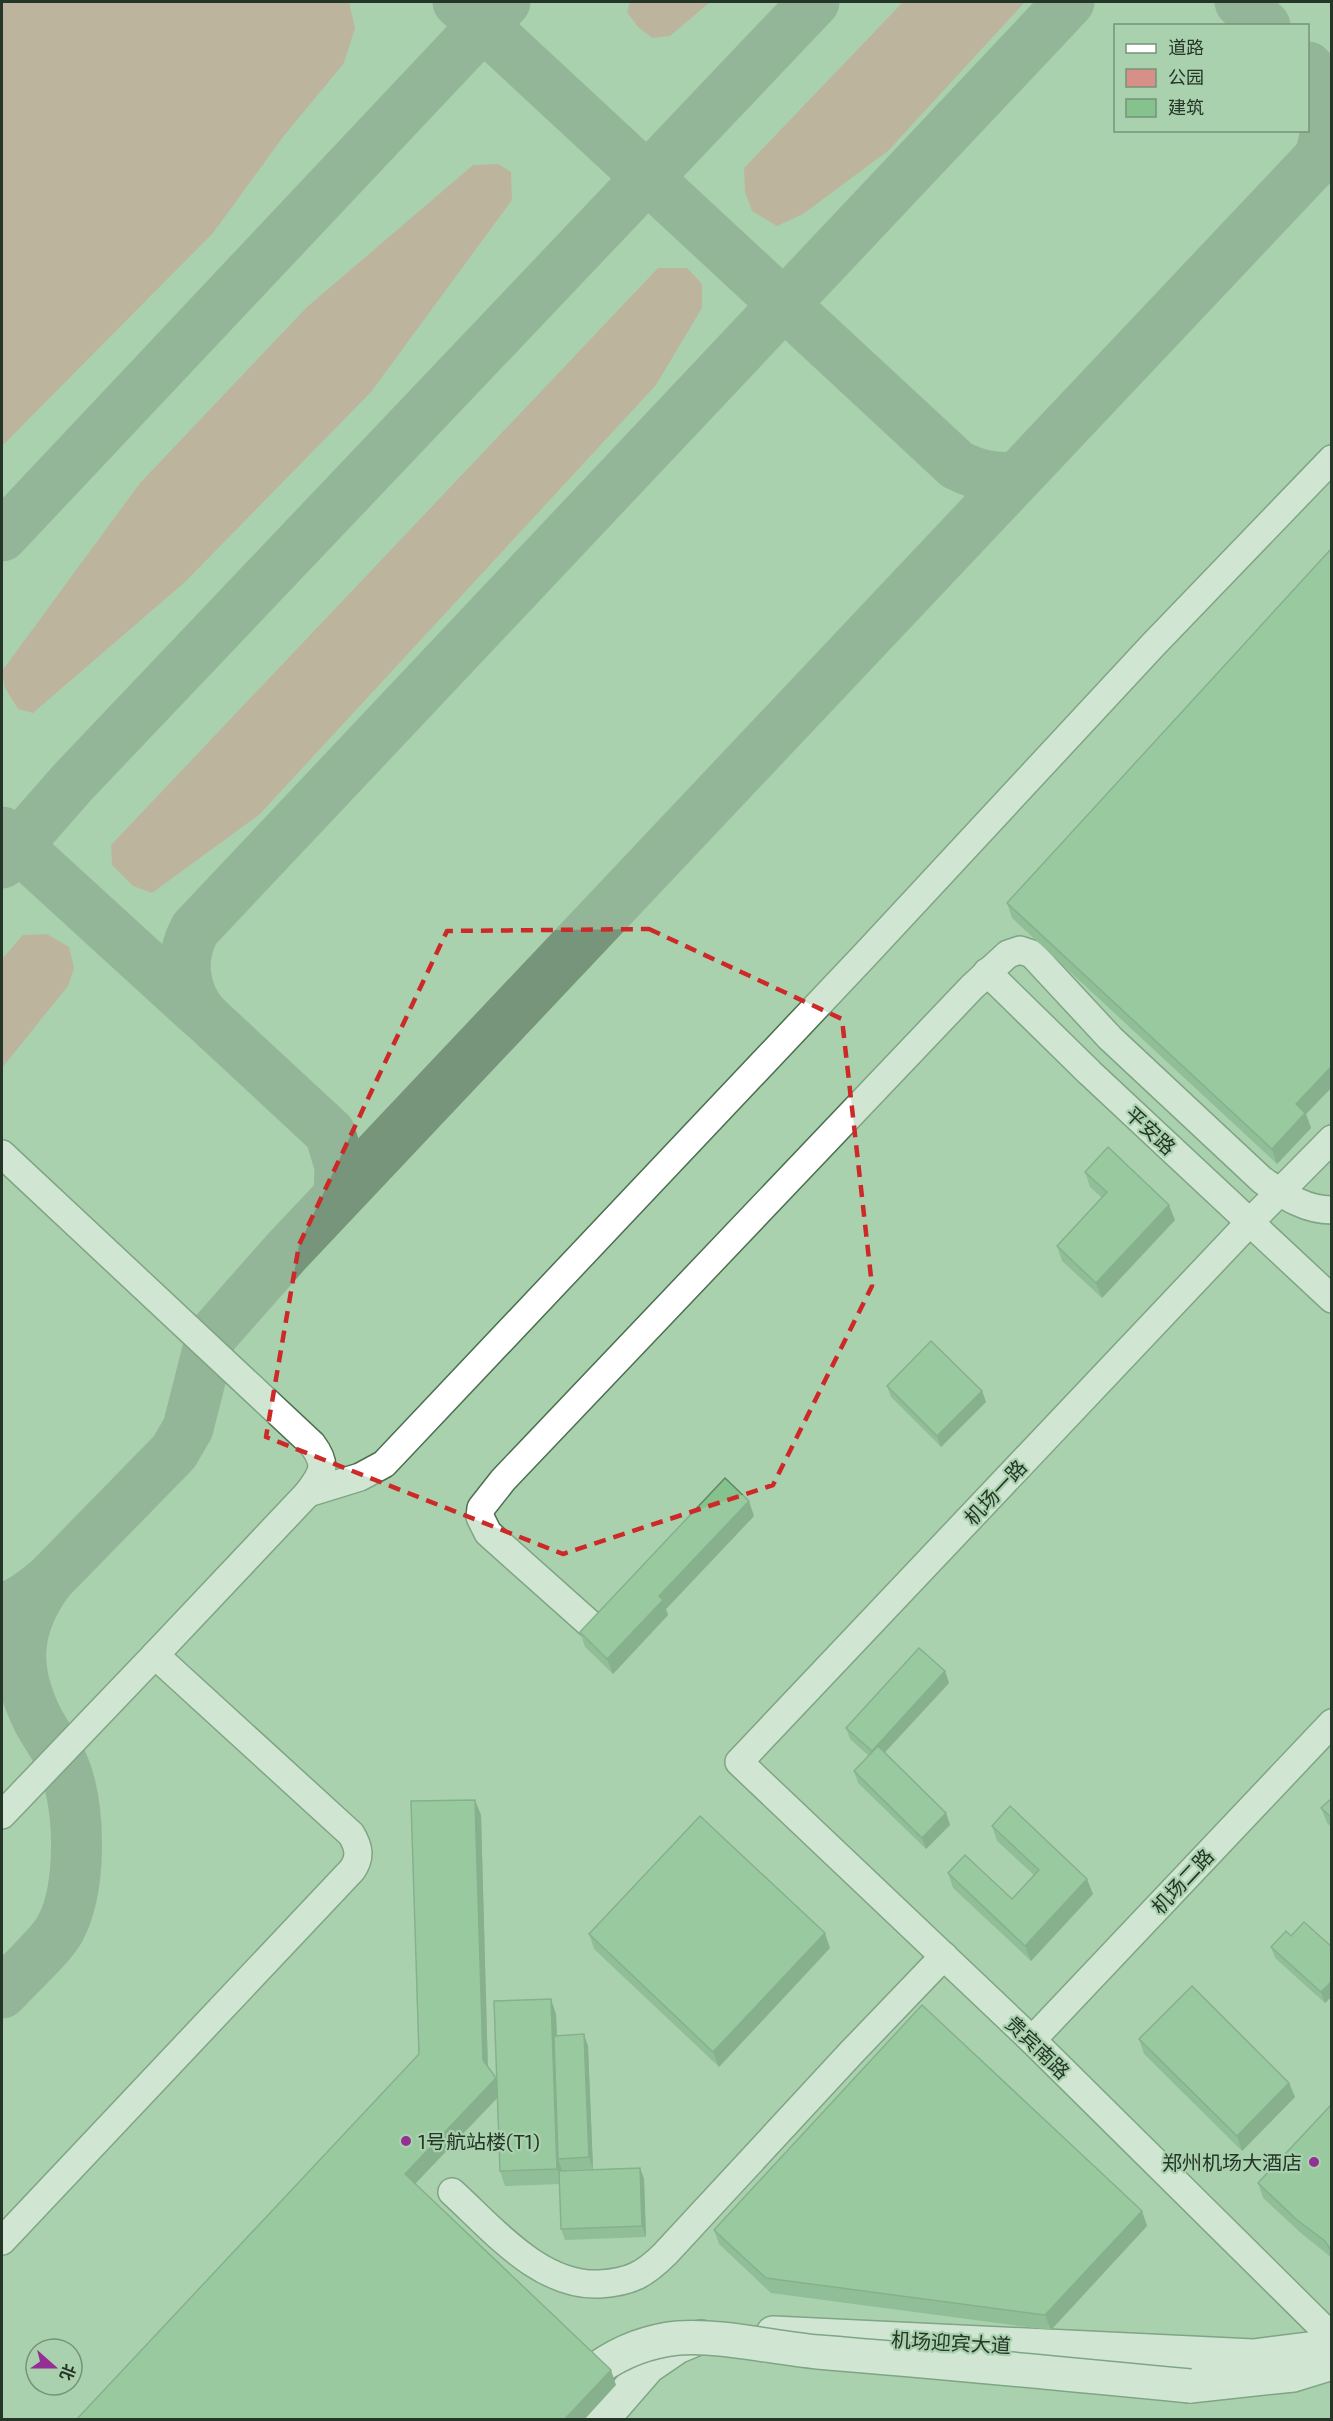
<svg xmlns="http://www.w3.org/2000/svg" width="1333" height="2421" viewBox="0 0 1333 2421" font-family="'Exo 2','Noto Sans SC',sans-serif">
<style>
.green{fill:#d69087}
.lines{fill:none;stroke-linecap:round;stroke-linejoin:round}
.taxiway{stroke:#77957a;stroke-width:51}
.minor-casing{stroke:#4c7050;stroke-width:30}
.major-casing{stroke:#4c7050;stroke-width:36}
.minor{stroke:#fff;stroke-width:27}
.major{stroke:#fff;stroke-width:33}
.major-bridge-casing{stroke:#4c7050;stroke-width:36;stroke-linecap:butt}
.major-bridge{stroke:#fff;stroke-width:33}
.wall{fill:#72a779}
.shaded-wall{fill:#5d8863}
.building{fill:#85c28d;stroke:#5d8863;stroke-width:1.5}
.marked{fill:none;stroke:#cd2928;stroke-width:4.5;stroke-dasharray:12 8;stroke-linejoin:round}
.poi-dot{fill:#942f94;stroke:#aad1ae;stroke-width:2}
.labels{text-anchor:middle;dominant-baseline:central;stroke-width:4.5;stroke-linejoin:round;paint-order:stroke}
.street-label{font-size:20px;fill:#253527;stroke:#aad1ae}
.poi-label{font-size:20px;fill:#253527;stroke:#aad1ae;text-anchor:start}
</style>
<rect width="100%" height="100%" fill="#aad1ae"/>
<g class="green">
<polygon points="2,2 349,2 355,28 344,63 283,137 213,233 2,446"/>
<polygon points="630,2 710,2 670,36 652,38 638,27 627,12"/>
<polygon points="903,2 1025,2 888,151 803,214 777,226 752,211 745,192 744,168"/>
<polygon points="498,164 511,172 512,200 371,392 185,582 33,713 18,709 5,688 2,671 140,483 307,307 473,165"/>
<polygon points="658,268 687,268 702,284 702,308 656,385 260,814 152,893 133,886 112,865 111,845"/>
<polygon points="47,934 69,947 74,968 68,986 2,1068 2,959 23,935"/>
</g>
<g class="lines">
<g class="taxiway">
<path d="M458,2L957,465C977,475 993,479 1015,477"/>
<polyline points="1240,2 1265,26"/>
<path d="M1308,67C1333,94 1330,121 1320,156"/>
<polyline points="2,536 505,2"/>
<polyline points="2,832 200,1013"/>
<polyline points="2,863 73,782 814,2"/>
<path d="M339,1195L340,1166L330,1133L205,1017C183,993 179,958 195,929L1069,2"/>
<path d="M2,1609C21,1603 34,1592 49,1580L174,1452L188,1428L211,1337L286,1252L1332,144"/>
<path d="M2,1993C17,1976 50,1947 60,1929C82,1888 81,1806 63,1764C56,1748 46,1735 38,1720C12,1668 15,1626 49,1580"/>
</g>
<g class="minor-casing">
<g id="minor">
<polyline points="987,972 1090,1073 1332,1299"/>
<polyline points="1332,1139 1250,1222 739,1762 1032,2040 1332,2337"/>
<path d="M2,1154L312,1444C328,1465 323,1473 308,1493L155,1655"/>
<polyline points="308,1493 360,1477 384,1464 866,954 1153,645 1332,459"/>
<path d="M590,1624L488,1533L480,1517L481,1508L503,1480L972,987L1008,954L1020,950L1032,954L1110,1038L1262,1180C1284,1195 1304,1210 1332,1210"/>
<path d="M2,1815L155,1655L351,1834C359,1847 361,1857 352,1870L2,2241"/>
<polyline points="1032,2040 1332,1723"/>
<path d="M452,2192C493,2229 540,2287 600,2284C630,2282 644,2275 665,2254L851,2053L944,1956"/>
</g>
</g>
<g class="major-casing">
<g id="major">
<polyline points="773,2333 1253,2356 1332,2346"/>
<polyline points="1190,2386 1293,2375 1332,2363"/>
<polyline points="602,2420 649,2366 677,2347 701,2337"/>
</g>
</g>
<use href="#minor" class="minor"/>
<use href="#major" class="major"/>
<g class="major-bridge-casing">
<path id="major-bridge" d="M598,2368C622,2351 649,2341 678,2338C724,2335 773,2348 818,2352C942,2362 1066,2374 1190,2386"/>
</g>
<use href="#major-bridge" class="major-bridge"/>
</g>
<g class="wall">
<polygon points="1332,548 1332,1087 1306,1114 1311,1128 1277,1164 1012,918 1007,903"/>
<polygon points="1085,1172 1175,1220 1102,1298 1062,1261 1057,1246 1102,1198 1090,1187"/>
<polygon points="887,1386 982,1391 986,1402 941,1447 891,1397"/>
<polygon points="754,1516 666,1609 668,1615 613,1674 585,1647 580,1632"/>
<polygon points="945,1671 949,1683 884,1753 946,1813 950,1825 926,1849 858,1783 854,1771 869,1756 850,1739 846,1728"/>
<polygon points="1332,1798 1332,1828 1327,1823 1321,1808"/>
<polygon points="481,1815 488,2067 496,2079 556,2014 557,2036 588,2046 593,2169 562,2170 562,2171 640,2168 644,2179 646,2237 565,2240 561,2229 560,2184 505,2186 500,2171 497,2098 415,2184 616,2385 76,2420 419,2054"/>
<polygon points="992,1826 1093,1894 1031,1961 953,1888 948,1873 1012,1899 1034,1875 997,1841"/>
<polygon points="589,1934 830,1948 719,2067 594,1949"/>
<polygon points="1291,1936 1332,1947 1332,1996 1325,2003 1275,1958 1271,1947"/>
<polygon points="1139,2039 1289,2083 1295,2097 1242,2151 1144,2054"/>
<polygon points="1332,2104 1332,2258 1302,2234 1263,2198 1258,2183"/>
<polygon points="1142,2211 1147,2226 1051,2330 771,2293 719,2244 714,2230"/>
</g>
<g class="shaded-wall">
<polygon points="1332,1066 1332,1087 1306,1114 1311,1128 1277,1164 1272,1149 1296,1104"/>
<polygon points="1169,1205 1175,1220 1102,1298 1096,1283"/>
<polygon points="982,1391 986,1402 941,1447 937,1436"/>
<polygon points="749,1501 754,1516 666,1609 668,1615 613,1674 607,1659 659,1596"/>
<polygon points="945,1671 949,1683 876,1762 872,1751"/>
<polygon points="475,1800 481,1815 488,2075 483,2060"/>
<polygon points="946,1813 950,1825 926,1849 922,1838"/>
<polygon points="1087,1879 1093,1894 1031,1961 1025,1946"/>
<polygon points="825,1933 830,1948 719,2067 713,2052"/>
<polygon points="1332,1981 1332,1996 1325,2003 1321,1992"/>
<polygon points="551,1999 556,2014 562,2158 558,2159 562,2170 563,2184 557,2169"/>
<polygon points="584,2034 588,2046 593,2169 589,2157"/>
<polygon points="496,2078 502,2093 410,2189 405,2174"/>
<polygon points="1289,2083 1295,2097 1242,2151 1237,2136"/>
<polygon points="640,2168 644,2179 646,2237 642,2226"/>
<polygon points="1142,2211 1147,2226 1051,2330 1045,2315"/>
<polygon points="611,2370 616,2385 584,2420 564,2420"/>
</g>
<g class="building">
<polygon points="1332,548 1332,1066 1296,1104 1305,1113 1272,1149 1007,903"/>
<polygon points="1108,1147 1169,1205 1096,1283 1057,1246 1107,1192 1085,1172"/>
<polygon points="931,1341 982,1391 937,1436 887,1386"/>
<polygon points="725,1478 749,1501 659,1596 663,1600 607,1659 580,1632"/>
<polygon points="919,1648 945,1671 872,1751 846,1728"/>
<polygon points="878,1746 946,1813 922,1838 854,1771"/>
<polygon points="1332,1798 1332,1818 1321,1808"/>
<polygon points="475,1800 483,2060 496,2078 405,2174 611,2370 564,2420 76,2420 419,2054 411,1801"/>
<polygon points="1010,1806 1087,1879 1025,1946 948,1873 965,1855 1012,1899 1039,1870 992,1826"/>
<polygon points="700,1816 825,1933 713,2052 589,1934"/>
<polygon points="1304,1922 1332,1947 1332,1981 1321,1992 1271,1947 1286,1931 1291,1936"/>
<polygon points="1192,1986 1289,2083 1237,2136 1139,2039"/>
<polygon points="551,1999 557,2169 500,2171 494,2001"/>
<polygon points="922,2005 1142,2211 1045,2315 766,2278 714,2230"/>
<polygon points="584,2034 589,2157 558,2159 554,2036"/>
<polygon points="1332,2104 1332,2252 1325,2241 1297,2220 1258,2183"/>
<polygon points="640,2168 642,2226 561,2229 559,2171"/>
</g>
<path d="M0 0H1333V2421H0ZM649,929L842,1019L872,1286L773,1485L563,1554L266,1437L299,1245L447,931Z" fill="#aad1ae" fill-opacity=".55" fill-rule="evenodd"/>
<path class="marked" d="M649,929L842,1019L872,1286L773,1485L563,1554L266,1437L299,1245L447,931Z"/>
<g class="poi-dot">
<circle cx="406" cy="2141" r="6"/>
<circle cx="1314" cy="2162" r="6"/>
</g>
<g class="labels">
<g class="street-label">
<text transform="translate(1151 1130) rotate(43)">平安路</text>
<text transform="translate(995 1492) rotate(-47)">机场一路</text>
<text transform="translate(1182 1881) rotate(-47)">机场二路</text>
<text transform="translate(1038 2047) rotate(44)">贵宾南路</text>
<text transform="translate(951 2342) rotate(3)">机场迎宾大道</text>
</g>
<g class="poi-label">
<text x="418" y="2141">1号航站楼(T1)</text>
<text x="1302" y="2162" text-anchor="end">郑州机场大酒店</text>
</g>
</g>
<rect width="1333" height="2421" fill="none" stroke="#253527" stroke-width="6"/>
<rect x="1114" y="24" width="195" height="108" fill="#aad1ae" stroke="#759378" stroke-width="1.5"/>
<rect x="1126" y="44" width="30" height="9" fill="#ffffff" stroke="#759378" stroke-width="1.5"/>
<text x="1168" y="54" font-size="18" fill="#253527">道路</text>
<rect x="1126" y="69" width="30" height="18" fill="#d69087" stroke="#759378" stroke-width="1.5"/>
<text x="1168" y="84" font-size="18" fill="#253527">公园</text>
<rect x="1126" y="99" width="30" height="18" fill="#85c28d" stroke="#759378" stroke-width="1.5"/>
<text x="1168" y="114" font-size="18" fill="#253527">建筑</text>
<g transform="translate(54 2367) rotate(111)"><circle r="28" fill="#aad1ae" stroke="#759378" stroke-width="1.5"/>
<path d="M0-4.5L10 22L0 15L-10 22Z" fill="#942f94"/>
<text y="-9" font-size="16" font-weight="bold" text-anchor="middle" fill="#253527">北</text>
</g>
</svg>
